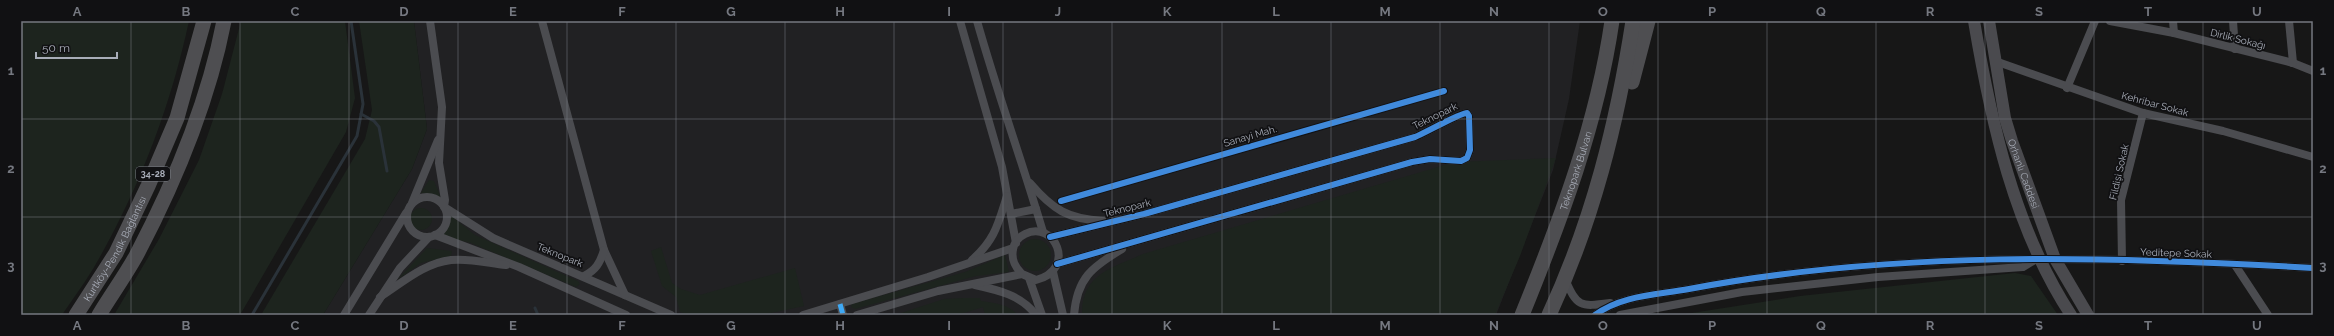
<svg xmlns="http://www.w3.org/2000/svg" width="2334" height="336" viewBox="0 0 2334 336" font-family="Raleway,sans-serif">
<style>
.built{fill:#212123}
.green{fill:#1d241e}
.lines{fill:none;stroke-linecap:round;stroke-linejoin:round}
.stream{stroke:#2a3239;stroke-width:3}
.street{stroke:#4b4c50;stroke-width:8}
.secondary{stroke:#4a4a4e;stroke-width:12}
.highway{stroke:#4e4e51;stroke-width:15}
.quiet{stroke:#3fa9f5;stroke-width:5;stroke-dasharray:10 5;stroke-linecap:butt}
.cycleway-casing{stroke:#111113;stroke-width:8}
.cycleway{stroke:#408adc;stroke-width:6}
.grid{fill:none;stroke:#757880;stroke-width:1;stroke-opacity:0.55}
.labels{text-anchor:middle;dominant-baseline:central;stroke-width:3.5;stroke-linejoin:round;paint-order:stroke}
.shield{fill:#111113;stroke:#7b7e86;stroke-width:1}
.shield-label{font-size:9px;font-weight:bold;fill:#a8adb8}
.street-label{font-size:10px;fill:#a8adb8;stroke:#111113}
.neatline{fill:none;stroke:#757880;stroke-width:1.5}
.grid-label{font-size:13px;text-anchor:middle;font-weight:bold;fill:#757880}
</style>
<rect width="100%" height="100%" fill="#171717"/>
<polygon class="built" points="414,21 1580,21 1569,99 1553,170 1496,315 323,315 412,169 427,129"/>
<g class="green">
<path d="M21,21H189C171,105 140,187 97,262C87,280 74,297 62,315H21Z"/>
<polygon points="241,21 345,21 355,98 346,132 240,315 114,315 159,239 199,160 222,94"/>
<polygon points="359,21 414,21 427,129 412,169 323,315 261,315 365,139 372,110"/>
<path d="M1556,158L1520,256L1495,315H1082C1081,274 1112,268 1143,254L1455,162Z"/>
<polygon points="429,180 434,181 442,200 431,194 421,193"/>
<circle cx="421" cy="219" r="11"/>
<polygon points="450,215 475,235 578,281 580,284 576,287 471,243 441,236"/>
<circle cx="1035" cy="255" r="16"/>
<polygon points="661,247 672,283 681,289 700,295 795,268 804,306 762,315 689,315 680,312 676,297 662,286 651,251"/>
<polygon points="427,248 452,251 451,256 421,263 397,280"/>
<polygon points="1005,255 1009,272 976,276 855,309 851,307 852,304 965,272"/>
<polygon points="2015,273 2031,276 2058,315 1679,315 1800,296"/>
<path d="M963,298H980L981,301C995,303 1008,304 1018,315H985L983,307L958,315H895L944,299Z"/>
</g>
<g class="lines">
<g class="stream">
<polyline points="361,114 374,121 379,127 387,171"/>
<polyline points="535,308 538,315"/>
<polyline points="252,315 357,136 363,104 351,21"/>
</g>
<g class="street">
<polyline points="430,21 442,107 439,163 445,200 444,207 493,238 671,315"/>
<polyline points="542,21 604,250 625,295"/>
<polyline points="960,21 1002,167 1016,243"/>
<path d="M977,21C997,92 1022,161 1043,232"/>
<polyline points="2110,21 2174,33 2293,63 2313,71"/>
<polyline points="2173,21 2174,33"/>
<polyline points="2233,21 2235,49"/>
<polyline points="2289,21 2293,63"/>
<polyline points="1995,61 2143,113 2223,131 2313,157"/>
<polyline points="2067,88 2095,21"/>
<path d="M1030,183C1053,210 1068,219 1103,221"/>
<circle cx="427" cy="217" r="20"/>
<polyline points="412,203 438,140"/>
<polyline points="1011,214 1036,209"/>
<polyline points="435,235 519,267 626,315"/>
<path d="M1050,237L1144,214L1415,137C1425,133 1462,112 1467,113L1469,116L1470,150L1467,158L1461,161L1430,159L1412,162L1057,264"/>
<path d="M972,260C995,240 998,224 1007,196"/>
<polyline points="2122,261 2121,200 2143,113"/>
<polyline points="2235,265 2268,315"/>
<polyline points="1053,272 1063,315"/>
<path d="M584,276C596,270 600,263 604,250"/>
<polyline points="1029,278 1042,315"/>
<path d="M1565,279C1577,307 1580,307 1610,303"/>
<path d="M975,285C998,290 1021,295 1036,315"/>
<path d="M380,297C402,283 424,263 451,260C469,258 488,263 506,265"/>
<polyline points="840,304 843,315"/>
<polyline points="344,315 406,213"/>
<polyline points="369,315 400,268 429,237"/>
<polyline points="803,315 928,277 1013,248"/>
<path d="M857,315L938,291L1022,274L1036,280C1078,269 1054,219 1025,234C1019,237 1014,243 1013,249C1011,260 1015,267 1022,274"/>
<path d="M1074,315C1077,278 1092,267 1122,249"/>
<path d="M1595,315C1622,295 1657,295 1689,289C1894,250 2105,256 2313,268"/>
<polyline points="1620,315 1742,292 1878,277 2023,267 2038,258"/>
</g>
<g class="secondary">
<path d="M1974,21C1991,122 2014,228 2071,315"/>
<path id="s1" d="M1989,21L2005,118L2012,141L2055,259L2088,315"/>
</g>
<g class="highway">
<polyline points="1632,82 1648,21"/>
<path id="s2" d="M76,315L116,253L148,186L177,118L204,21"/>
<path d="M99,315C111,295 125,276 136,256C175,182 208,103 224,21"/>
<path id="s3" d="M1522,315C1561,219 1597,124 1612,21"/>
<path d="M1549,315C1593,220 1617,124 1633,21"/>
</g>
<polyline class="quiet" points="840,304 843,315"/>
<g class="cycleway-casing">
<g id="cycleway">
<polyline points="1061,201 1444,91"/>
<path d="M1050,237L1144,214L1415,137C1425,133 1462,112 1467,113L1469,116L1470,150L1467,158L1461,161L1430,159L1412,162L1057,264"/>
<path d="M1595,315C1622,295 1657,295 1689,289C1894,250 2105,256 2313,268"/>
</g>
</g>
<use href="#cycleway" class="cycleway"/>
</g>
<path class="grid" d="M131,21V315M240,21V315M349,21V315M458,21V315M567,21V315M676,21V315M785,21V315M894,21V315M1003,21V315M1112,21V315M1222,21V315M1331,21V315M1440,21V315M1549,21V315M1658,21V315M1767,21V315M1876,21V315M1985,21V315M2094,21V315M2203,21V315M21,119H2313M21,217H2313"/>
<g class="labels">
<rect class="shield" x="136" y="167" width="34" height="14" rx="3"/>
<g class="shield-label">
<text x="153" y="174">34-28</text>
</g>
<g class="street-label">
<text transform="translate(2238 39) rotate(14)">Dirlik Sokağı</text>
<text transform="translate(2155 104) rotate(15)">Kehribar Sokak</text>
<text transform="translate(1435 116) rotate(-26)">Teknopark</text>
<text transform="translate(1250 136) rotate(-16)">Sanayi Mah.</text>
<text stroke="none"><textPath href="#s3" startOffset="154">Teknopark Bulvarı</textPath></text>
<text transform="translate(2119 172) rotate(-77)">Fildişi Sokak</text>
<text stroke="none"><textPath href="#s1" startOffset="157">Orhanlı Caddesi</textPath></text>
<text transform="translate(1127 208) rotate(-14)">Teknopark</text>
<text stroke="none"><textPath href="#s2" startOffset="77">Kurtköy-Pendik Bağlantısı</textPath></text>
<text transform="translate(2176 253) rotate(2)">Yeditepe Sokak</text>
<text transform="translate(560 255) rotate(22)">Teknopark</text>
</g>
</g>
<rect width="2334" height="336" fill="none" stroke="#111113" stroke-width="44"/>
<path d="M36 52v6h81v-6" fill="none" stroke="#a8adb8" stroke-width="2"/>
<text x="42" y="52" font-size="12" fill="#a8adb8" stroke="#111113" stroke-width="3" paint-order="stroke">50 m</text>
<rect x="22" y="22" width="2290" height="292" class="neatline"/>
<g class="grid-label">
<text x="77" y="16">A</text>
<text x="186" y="16">B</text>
<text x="295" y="16">C</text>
<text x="404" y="16">D</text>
<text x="513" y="16">E</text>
<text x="622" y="16">F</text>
<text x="731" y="16">G</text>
<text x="840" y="16">H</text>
<text x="949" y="16">I</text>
<text x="1058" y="16">J</text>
<text x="1167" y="16">K</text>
<text x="1276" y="16">L</text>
<text x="1385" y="16">M</text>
<text x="1494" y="16">N</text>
<text x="1603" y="16">O</text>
<text x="1712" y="16">P</text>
<text x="1821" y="16">Q</text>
<text x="1930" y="16">R</text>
<text x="2039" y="16">S</text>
<text x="2148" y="16">T</text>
<text x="2257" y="16">U</text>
<text x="11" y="75">1</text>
<text x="2323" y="75">1</text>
<text x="11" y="173">2</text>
<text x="2323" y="173">2</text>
<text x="11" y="270">3</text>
<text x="2323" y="270">3</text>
<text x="77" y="330">A</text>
<text x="186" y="330">B</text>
<text x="295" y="330">C</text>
<text x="404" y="330">D</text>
<text x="513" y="330">E</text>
<text x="622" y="330">F</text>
<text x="731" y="330">G</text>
<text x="840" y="330">H</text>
<text x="949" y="330">I</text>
<text x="1058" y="330">J</text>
<text x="1167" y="330">K</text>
<text x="1276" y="330">L</text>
<text x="1385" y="330">M</text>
<text x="1494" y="330">N</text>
<text x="1603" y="330">O</text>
<text x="1712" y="330">P</text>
<text x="1821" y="330">Q</text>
<text x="1930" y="330">R</text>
<text x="2039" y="330">S</text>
<text x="2148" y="330">T</text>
<text x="2257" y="330">U</text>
</g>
</svg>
